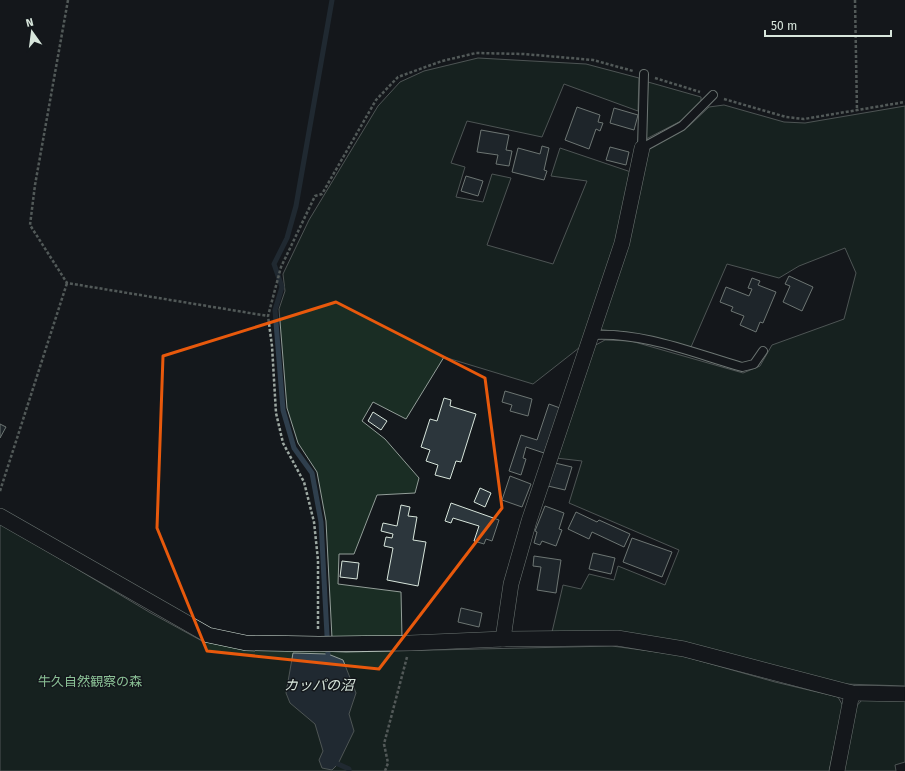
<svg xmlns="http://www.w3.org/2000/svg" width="905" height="771" viewBox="0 0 905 771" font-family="'Fira Sans','Noto Sans JP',sans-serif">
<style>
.green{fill:#1a2d24;stroke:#939e99}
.water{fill:#2f3f4d;stroke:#939e99}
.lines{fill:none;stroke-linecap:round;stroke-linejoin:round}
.stream{stroke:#2f3f4d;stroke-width:5}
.building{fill:#2c363c;stroke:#d8e6dc}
.service-casing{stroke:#d8e6dc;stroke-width:10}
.minor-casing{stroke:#d8e6dc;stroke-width:16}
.path{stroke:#9da8a2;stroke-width:2.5;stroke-dasharray:3 2;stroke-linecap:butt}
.service{stroke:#14181c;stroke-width:8}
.minor{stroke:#14181c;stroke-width:15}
.marked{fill:none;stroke:#e8590c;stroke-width:3;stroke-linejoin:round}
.labels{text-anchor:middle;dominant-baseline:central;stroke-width:3;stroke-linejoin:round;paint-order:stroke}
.park-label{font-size:13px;fill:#8ac095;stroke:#14181c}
.water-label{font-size:14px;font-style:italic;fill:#d8e6dc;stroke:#14181c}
</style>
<rect width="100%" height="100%" fill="#14181c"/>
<g class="green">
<polygon points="478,58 586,64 639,78 638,111 564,84 542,137 467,121 451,163 465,167 456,197 483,202 492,174 511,178 487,245 553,264 587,181 551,176 560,148 631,172 617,239 584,344 533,384 444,357 406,419 373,402 362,421 385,439 419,478 415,493 377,495 354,554 339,554 338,584 401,592 402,638 332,638 326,521 317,472 298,443 287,408 279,309 285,291 283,274 309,220 378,106 400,82 424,71"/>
<polygon points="648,82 701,97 701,102 681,121 646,139"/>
<polygon points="724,105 784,122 805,123 905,106 905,686 844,684 552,632 563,585 581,589 589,574 614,580 618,566 665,585 679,550 569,503 582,461 556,458 592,347 605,340 631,341 743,373 760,366 772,345 844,319 856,273 845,248 799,266 779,278 727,264 691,347 618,331 601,330 599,325 644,159 650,148 689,126 709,107"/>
<polygon points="0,523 149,612 202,641 237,648 346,652 612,646 679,655 775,682 838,697 843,706 829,771 0,771"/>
<polygon points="862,700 905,701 905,762 895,765 896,771 842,771 853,710"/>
</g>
<polygon class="water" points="293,653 328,654 343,660 356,693 349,714 354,731 338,764 332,770 322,768 319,760 323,751 315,724 290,703 286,693"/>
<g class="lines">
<g class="stream">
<polyline points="328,654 321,522 312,473 294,448 283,410 275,310 282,287 274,264 287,238 296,206 332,0"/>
<polyline points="338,764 349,769 349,771"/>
</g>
</g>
<g class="building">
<polygon points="577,107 600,115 598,122 603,123 600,131 596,129 589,149 565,140"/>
<polygon points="614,108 638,115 634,130 610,123"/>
<polygon points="481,130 509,135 506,150 512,151 509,166 496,164 498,155 477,152"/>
<polygon points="542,146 549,148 544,170 547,171 544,180 512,172 518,148 540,154"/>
<polygon points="610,147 629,152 626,165 606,160"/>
<polygon points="466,176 483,181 478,196 461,191"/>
<polygon points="789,276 813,287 802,311 783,302 790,286 785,284"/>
<polygon points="752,278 760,281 758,285 776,292 763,323 760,322 756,332 740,325 744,316 731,311 733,307 720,302 726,287 749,296 752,289 748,288"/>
<polygon points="505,391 532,399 528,416 510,411 512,405 502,402"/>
<polygon points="444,398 451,400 450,406 476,414 461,462 456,461 450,479 435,475 438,465 426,461 430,450 421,447 430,419 437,421"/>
<polygon points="549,404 560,408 544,453 526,447 523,458 526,459 521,475 509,471 521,435 537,440"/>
<polygon points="373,412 387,421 381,430 368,421"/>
<polygon points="0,424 6,427 0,438"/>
<polygon points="555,463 572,467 565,490 548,486"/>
<polygon points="510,476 531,484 522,507 502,500"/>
<polygon points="480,488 491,493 485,507 474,502"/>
<polygon points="451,503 499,520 492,541 486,539 484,544 474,541 479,526 453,518 451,523 445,521"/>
<polygon points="401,505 410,507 408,516 417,517 413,540 426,542 418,586 387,580 393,548 384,546 386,537 392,538 393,534 381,531 383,523 397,526"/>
<polygon points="545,506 564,513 559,529 562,530 556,546 542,541 540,545 534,543 537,532 535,531"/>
<polygon points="576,512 597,522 599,520 630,534 624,547 592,532 589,539 568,529"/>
<polygon points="632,538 672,552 662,577 623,562"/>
<polygon points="593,553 615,558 611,574 589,569"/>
<polygon points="534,556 561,560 556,593 537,590 541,567 533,566"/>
<polygon points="342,561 359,563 357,579 340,577"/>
<polygon points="461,608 482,613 479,627 458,622"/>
</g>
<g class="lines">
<g class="service-casing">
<g id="service">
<polyline points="642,148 682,126 713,95"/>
<polyline points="642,148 644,74"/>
<path d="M592,335C644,332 693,353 742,367L754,364L763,351"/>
</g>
</g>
<g class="minor-casing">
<g id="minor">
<polyline points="0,516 208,635 246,643 319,644 410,643 503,639 617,638 684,649 852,693 905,694"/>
<polyline points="503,639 511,584 529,521 622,243 642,148"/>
<polyline points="837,771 852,693"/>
</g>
</g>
<g class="path">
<polyline points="68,0 35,185 30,225 67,283 268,316"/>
<polyline points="855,0 857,111"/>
<polyline points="655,78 700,92"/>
<polyline points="724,99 786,117 804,119 905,102"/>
<polyline points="0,491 67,283"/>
<polyline points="318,629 318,560 314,522 304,482 283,443 276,413 272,346 268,316 281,267 315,196 322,194 376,100 398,77 442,61 476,53 524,54 593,60 633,71"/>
<polyline points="385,771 388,763 384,744 407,657"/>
</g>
<use href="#service" class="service"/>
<use href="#minor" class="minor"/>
</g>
<path d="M0 0H905V771H0ZM336,302L485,378L502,508L379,669L207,651L157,528L163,356Z" fill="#14181c" fill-opacity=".55" fill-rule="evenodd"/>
<path class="marked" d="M336,302L485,378L502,508L379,669L207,651L157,528L163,356Z"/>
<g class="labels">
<g class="park-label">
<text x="90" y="681">牛久自然観察の森</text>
</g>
<g class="water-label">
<text x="319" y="685">カッパの沼</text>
</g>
</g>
<g transform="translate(32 32) rotate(346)" stroke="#14181c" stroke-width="3" paint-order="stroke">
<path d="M0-3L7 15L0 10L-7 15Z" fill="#d8e6dc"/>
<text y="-6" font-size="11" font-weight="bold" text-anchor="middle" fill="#d8e6dc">N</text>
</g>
<path d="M765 30v6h126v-6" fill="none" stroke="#d8e6dc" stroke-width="2"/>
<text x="771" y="30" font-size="12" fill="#d8e6dc" stroke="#14181c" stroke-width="3" paint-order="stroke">50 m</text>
</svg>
